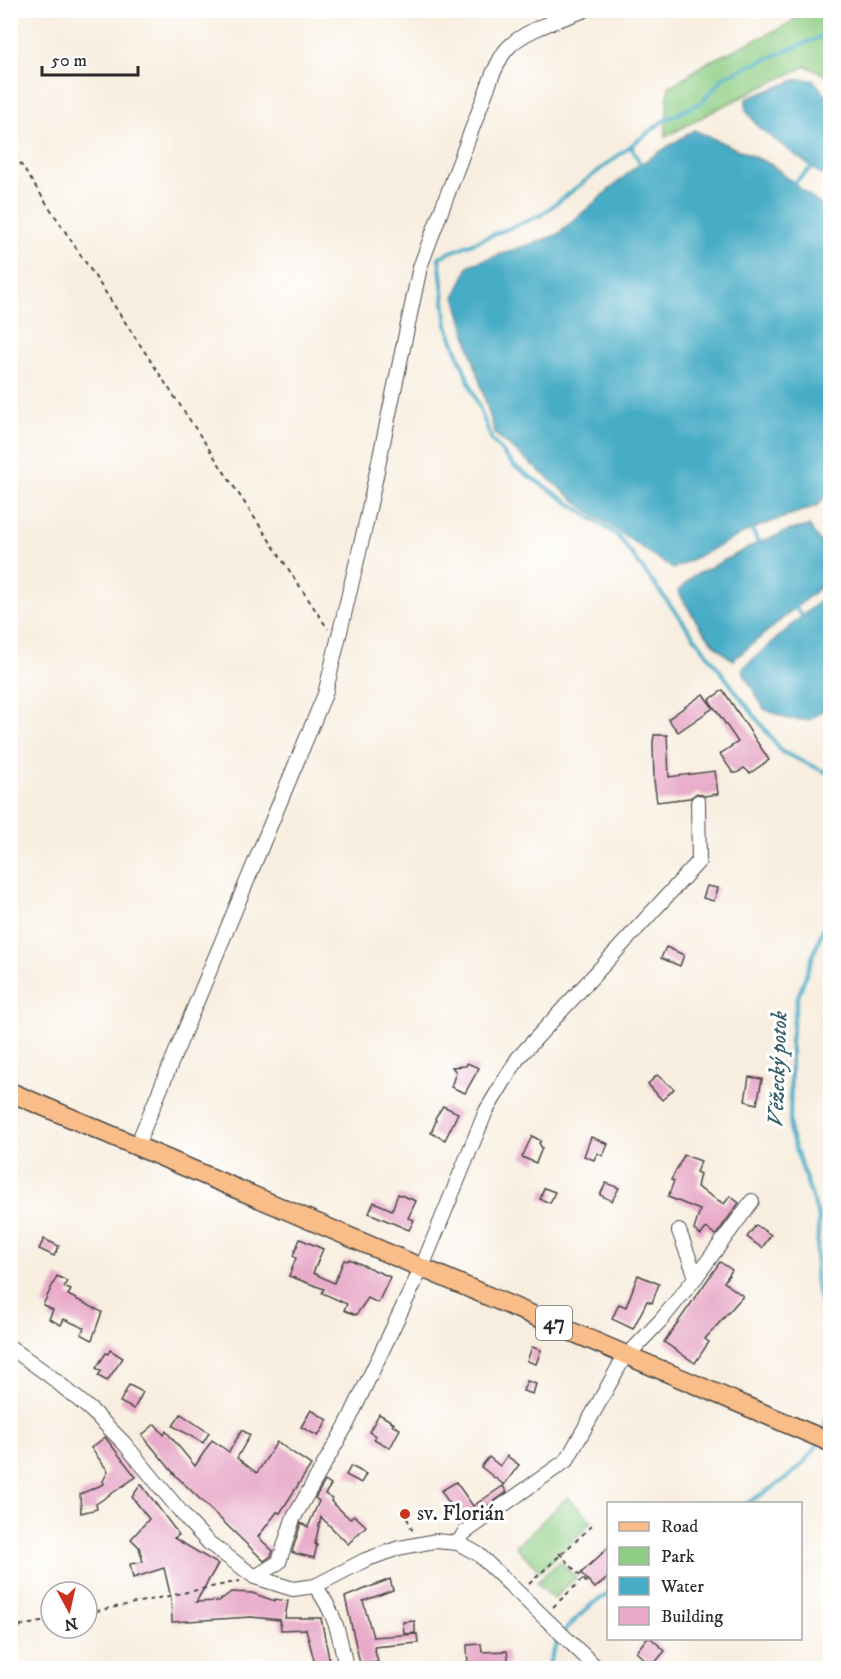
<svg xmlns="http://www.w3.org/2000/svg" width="841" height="1679" viewBox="0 0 841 1679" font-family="'IM FELL DW Pica',serif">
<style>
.green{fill:#8ecd83;stroke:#5c7c57;stroke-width:1.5}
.water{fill:#47acc6;stroke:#396c78;stroke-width:1.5}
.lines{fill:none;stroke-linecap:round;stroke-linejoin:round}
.stream{stroke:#47acc6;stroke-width:4}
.building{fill:#e8abc9}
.minor-casing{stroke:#4a4846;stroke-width:16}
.major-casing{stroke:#4a4846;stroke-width:21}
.path{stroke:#4a4846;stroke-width:2;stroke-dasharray:4.5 4.5;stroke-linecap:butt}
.minor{stroke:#fff;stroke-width:14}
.major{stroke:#f8bd89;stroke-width:18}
.poi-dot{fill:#c8321e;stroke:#fff;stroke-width:2}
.labels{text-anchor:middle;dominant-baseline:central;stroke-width:6;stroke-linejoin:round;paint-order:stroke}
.shield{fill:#fff;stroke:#6b6b6b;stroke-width:1.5}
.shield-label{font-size:20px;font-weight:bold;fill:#2b2b2b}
.poi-label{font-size:21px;fill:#2b2b2b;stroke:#fff;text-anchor:start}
.water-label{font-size:22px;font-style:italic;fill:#365f69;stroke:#fff}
</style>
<rect width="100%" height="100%" fill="#fff"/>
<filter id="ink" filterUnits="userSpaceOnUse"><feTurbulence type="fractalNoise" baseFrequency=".0167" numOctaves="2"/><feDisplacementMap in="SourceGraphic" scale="12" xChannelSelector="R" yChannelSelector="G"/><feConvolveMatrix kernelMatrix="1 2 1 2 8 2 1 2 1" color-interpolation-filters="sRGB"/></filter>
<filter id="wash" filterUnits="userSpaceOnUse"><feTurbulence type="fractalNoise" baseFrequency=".008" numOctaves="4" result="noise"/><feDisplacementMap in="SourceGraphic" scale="24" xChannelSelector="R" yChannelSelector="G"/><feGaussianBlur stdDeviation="1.35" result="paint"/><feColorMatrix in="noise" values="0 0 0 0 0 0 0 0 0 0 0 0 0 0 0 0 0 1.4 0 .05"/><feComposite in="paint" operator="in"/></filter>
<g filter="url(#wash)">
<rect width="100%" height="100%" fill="#f8eedf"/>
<g class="green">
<polygon points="806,10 830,11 830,77 806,66 717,109 665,137 669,87 708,62 787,25"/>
<polygon points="568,1497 592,1522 540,1572 516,1546"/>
<polygon points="560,1561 576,1578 553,1599 537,1582"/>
</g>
<g class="water">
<polygon points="798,79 813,80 830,100 830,181 758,127 746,110 746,99"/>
<polygon points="694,130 772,165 830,213 830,490 818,505 752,529 673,569 584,508 495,434 455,296 469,265 557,235 634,168"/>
<path d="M809,526L830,555V579L733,660C709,645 692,615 678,591L693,576L758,543L790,530Z"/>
<polygon points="830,592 830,705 809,720 788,719 764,709 743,672 743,668"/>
</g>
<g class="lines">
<g class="stream">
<polyline points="830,33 725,76 702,102 663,121 541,215 439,257 447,326 492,440 514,466 617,535 782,752 830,774"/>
<polyline points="631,146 642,167"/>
<polyline points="790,186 816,164"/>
<polyline points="750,526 760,546"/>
<polyline points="793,605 806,620"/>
<polyline points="830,910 797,999 791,1040 790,1132 819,1218 815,1279 830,1337"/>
<polyline points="822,1434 830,1410"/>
<path d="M746,1504C772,1487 803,1472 817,1444"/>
<polyline points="563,1632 592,1604 608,1594"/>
<polyline points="547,1668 559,1638"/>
</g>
</g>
<g id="blocks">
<g class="building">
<polygon points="723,690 769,760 750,773 744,768 737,773 733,773 720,754 738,742 709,700"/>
<polygon points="703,694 713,708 678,732 668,719"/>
<polygon points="654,735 667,735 669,777 715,771 718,794 704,796 697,793 690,798 657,802 654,780 653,743"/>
<polygon points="707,886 718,888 714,901 703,898"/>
<polygon points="666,947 684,955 680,966 661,958"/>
<polygon points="467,1063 479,1068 465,1093 451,1087 456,1072 452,1067 466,1066"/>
<polygon points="657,1075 674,1089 662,1100 648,1084"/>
<polygon points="749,1077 762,1079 757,1104 745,1101"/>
<polygon points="443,1106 458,1113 445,1140 431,1133 436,1121 435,1118"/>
<polygon points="532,1136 541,1141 539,1143 542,1148 536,1163 522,1157"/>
<polygon points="591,1137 608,1144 603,1156 597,1153 594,1160 584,1156"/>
<polygon points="684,1155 701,1161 696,1172 700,1174 697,1187 724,1204 730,1196 739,1203 716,1235 706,1228 701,1235 694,1230 700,1210 668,1197 674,1181 671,1180"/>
<polygon points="606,1183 619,1188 612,1201 600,1195"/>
<polygon points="544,1188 555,1192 550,1203 540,1199"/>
<polygon points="398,1194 416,1201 408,1218 414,1220 409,1230 369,1213 374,1202 392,1210"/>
<polygon points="756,1225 771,1235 762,1248 747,1237"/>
<polygon points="44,1239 59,1246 54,1256 39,1249"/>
<polygon points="300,1239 323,1249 313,1273 334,1283 344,1260 348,1261 349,1259 390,1277 378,1303 368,1298 356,1315 344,1310 347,1304 322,1293 324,1289 289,1276 296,1258 293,1256"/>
<polygon points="720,1262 732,1270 724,1282 743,1296 705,1339 709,1342 695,1363 664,1342"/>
<polygon points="638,1275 659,1284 652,1303 647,1301 633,1329 612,1319 619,1304 626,1307"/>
<polygon points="57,1276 67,1281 64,1287 71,1290 68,1295 102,1312 92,1340 81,1334 84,1328 64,1319 61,1325 49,1319 53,1310 43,1305"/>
<polygon points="532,1347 541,1350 536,1364 527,1361"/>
<polygon points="110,1350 123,1358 107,1381 98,1376 101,1371 96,1368 106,1353 108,1354"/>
<polygon points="527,1381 536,1384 533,1394 523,1391"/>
<polygon points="129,1385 143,1392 134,1409 120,1402"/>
<polygon points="311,1410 328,1420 318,1436 301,1427"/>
<polygon points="181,1414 209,1433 203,1443 173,1426"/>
<polygon points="379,1414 394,1423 392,1425 400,1429 390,1448 374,1439 376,1436 369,1432"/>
<polygon points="155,1424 164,1435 166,1431 195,1466 212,1440 229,1452 242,1430 250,1435 237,1458 257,1473 277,1442 311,1465 280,1513 277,1512 258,1537 273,1551 271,1556 264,1561 176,1476 142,1435"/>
<polygon points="105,1437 136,1477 96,1504 97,1509 81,1513 80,1494 104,1484 103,1481 108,1471 91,1448"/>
<polygon points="507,1456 519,1465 504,1485 481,1467 489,1457 500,1466"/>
<polygon points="351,1466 366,1474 361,1483 346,1475"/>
<polygon points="325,1481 331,1485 325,1494 332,1499 331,1501 350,1519 354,1515 366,1526 348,1544 321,1517 315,1544 317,1545 314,1558 294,1553 292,1552 301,1523 308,1527 319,1501 315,1498"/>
<polygon points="456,1482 473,1506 503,1486 507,1492 463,1523 441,1491"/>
<polygon points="141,1484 179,1535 174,1538 218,1564 196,1602 219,1601 231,1592 252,1593 275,1601 275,1599 288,1601 285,1618 321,1618 331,1668 316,1668 306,1629 281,1630 280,1620 251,1617 172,1622 171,1598 164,1568 133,1578 130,1564 143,1562 139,1547 131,1539 149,1519 132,1497"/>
<polygon points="609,1547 609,1577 595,1588 581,1573"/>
<polygon points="390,1579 393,1590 363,1601 373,1637 417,1634 418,1643 374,1647 378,1662 371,1663 372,1668 361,1668 345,1597"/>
<polygon points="415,1621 415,1633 404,1634 403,1622"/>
<polygon points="647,1638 651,1638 665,1651 652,1666 636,1652"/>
<polygon points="481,1644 482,1652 507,1651 509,1665 468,1668 467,1645"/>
</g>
</g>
</g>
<g filter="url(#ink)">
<use href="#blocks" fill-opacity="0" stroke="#4a4846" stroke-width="1.5"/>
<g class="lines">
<g class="minor-casing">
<g id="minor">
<path d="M137,1145L325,694L366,523L420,267L492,76C496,68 500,57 506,50C522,30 562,19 585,10"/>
<polyline points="679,1231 696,1277"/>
<polyline points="10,1347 50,1376 91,1410 124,1443 190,1523 209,1543 255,1577 293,1589 315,1586 365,1560 399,1548 435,1541 458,1543 478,1554 597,1668"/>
<polyline points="458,1543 464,1533 567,1460 622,1361 662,1319 696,1277 752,1201"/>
<polyline points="255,1577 279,1562 293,1519 347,1424 422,1267 486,1111 518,1058 699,861 698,802"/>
<path d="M315,1586C335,1612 340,1636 346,1668"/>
</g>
</g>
<g class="major-casing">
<polyline id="major" points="10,1092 830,1442"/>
</g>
<g class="path">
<polyline points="10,148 328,629"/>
<polyline points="407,1518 413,1532"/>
<polyline points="559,1553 587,1583"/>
<polyline points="529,1584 594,1524"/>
<polyline points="553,1607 585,1577"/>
<polyline points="10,1609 20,1626 10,1646"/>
<polyline points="87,1613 240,1581"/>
<polyline points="20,1626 51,1620"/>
</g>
<use href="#minor" class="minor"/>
<use href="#major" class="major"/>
</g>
</g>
<circle class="poi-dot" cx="405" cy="1514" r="6"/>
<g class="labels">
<rect class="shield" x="536" y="1306" width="36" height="34" rx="4.5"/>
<g class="shield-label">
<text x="554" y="1323">47</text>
</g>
<g class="poi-label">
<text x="417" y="1514">sv. Florián</text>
</g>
<g class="water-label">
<text transform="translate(778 1069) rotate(-88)">Věžecký potok</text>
</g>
</g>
<rect width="841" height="1679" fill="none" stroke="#fff" stroke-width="36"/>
<rect x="607" y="1502" width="195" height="138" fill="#ffffff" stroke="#aaaaaa" stroke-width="1.5"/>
<rect x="619" y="1522" width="30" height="9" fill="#f8bd89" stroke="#aaaaaa" stroke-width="1.5"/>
<text x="661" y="1532" font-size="18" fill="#2b2b2b">Road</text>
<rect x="619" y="1547" width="30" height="18" fill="#8ecd83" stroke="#aaaaaa" stroke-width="1.5"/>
<text x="661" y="1562" font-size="18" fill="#2b2b2b">Park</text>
<rect x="619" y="1577" width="30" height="18" fill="#47acc6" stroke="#aaaaaa" stroke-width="1.5"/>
<text x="661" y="1592" font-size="18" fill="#2b2b2b">Water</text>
<rect x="619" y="1607" width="30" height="18" fill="#e8abc9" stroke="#aaaaaa" stroke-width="1.5"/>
<text x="661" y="1622" font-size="18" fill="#2b2b2b">Building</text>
<g transform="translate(69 1610) rotate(172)"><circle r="28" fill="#ffffff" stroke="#aaaaaa" stroke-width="1.5"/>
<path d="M0-4.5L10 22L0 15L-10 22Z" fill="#c8321e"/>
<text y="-9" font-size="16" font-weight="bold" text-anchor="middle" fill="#2b2b2b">N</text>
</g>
<path d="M42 66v9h96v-9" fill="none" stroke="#2b2b2b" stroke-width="3"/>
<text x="51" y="66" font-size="18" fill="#2b2b2b" stroke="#ffffff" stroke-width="4.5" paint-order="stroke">50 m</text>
</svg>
